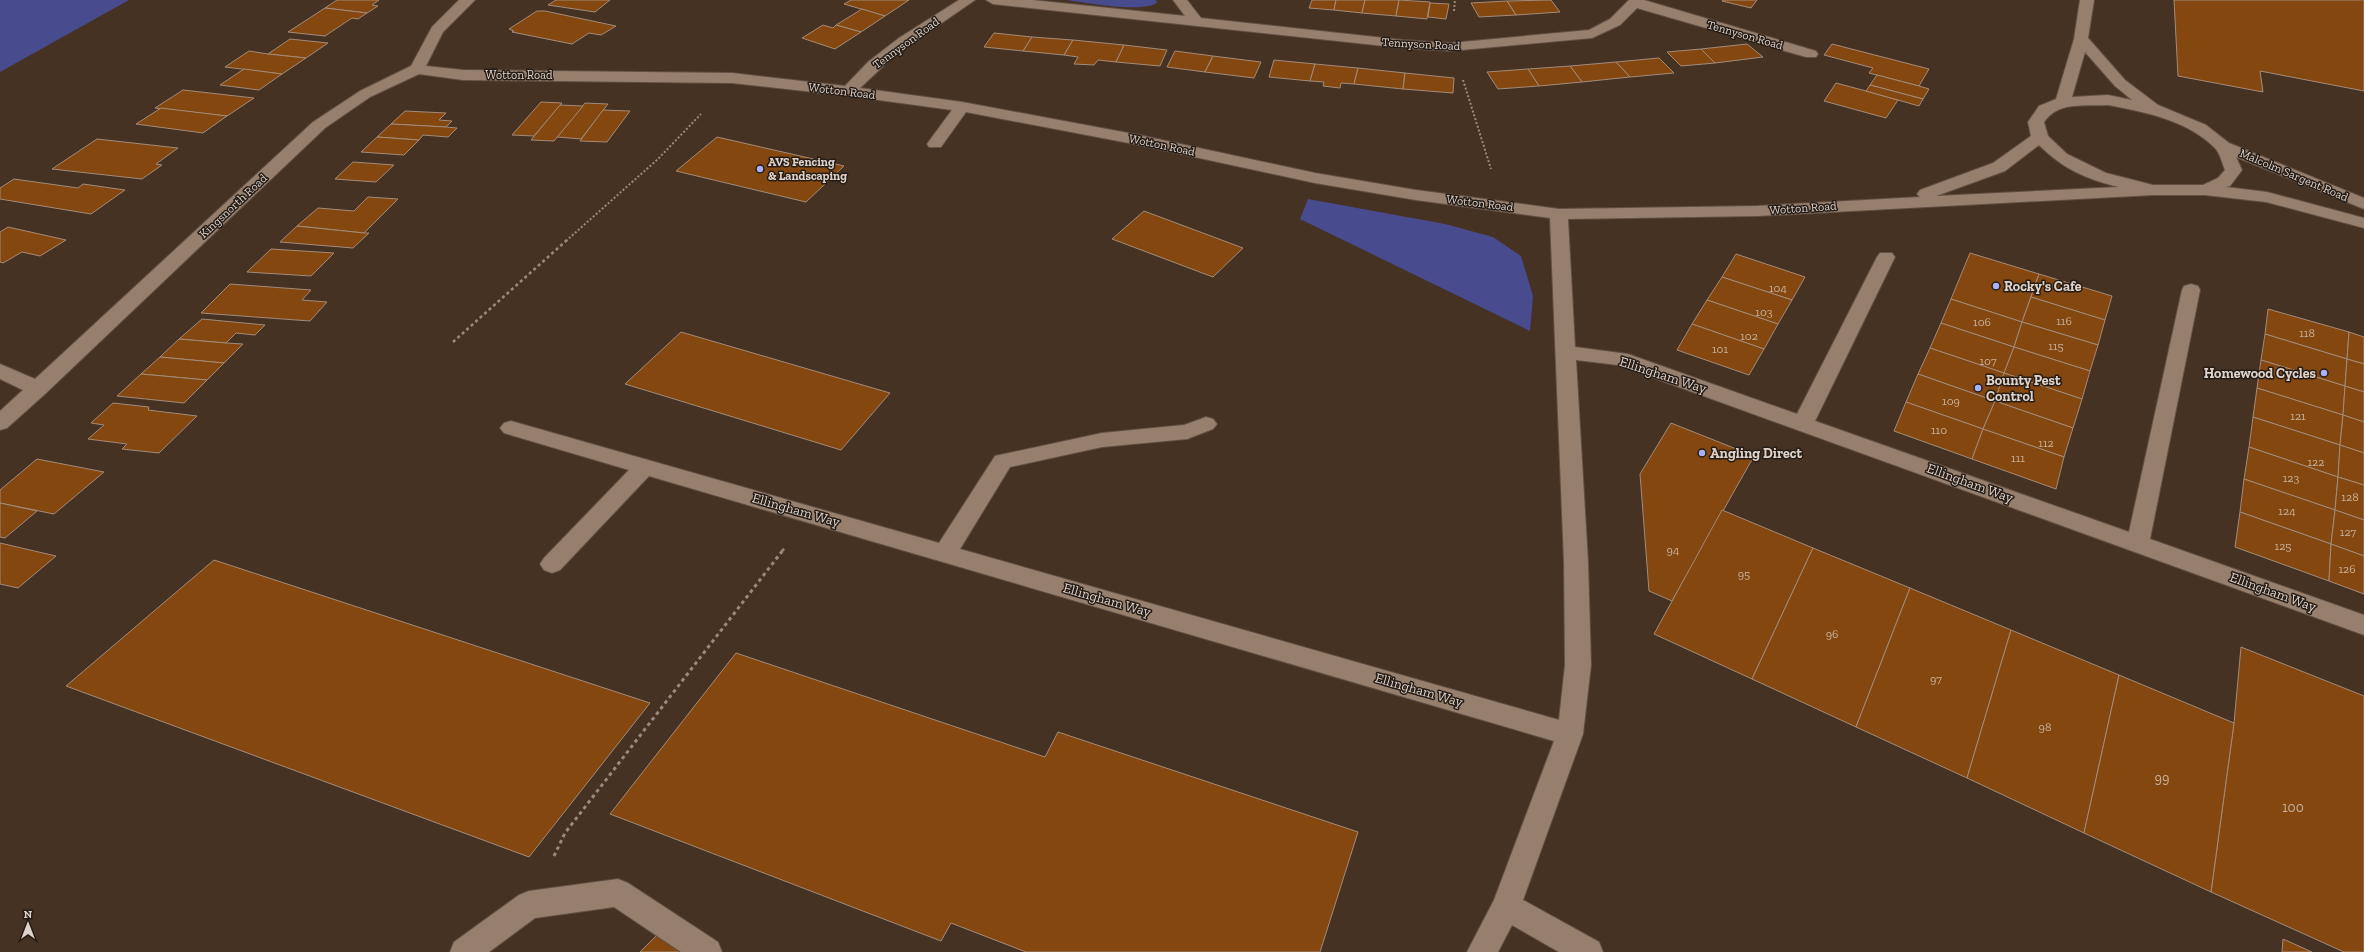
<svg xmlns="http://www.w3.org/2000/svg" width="2364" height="952" viewBox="0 0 2364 952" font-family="'Zilla Slab',serif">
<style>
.green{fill:#484b8d}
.building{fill:#83470f;stroke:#a38b7a}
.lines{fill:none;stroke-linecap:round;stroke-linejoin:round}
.minor-casing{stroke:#625044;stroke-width:2}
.path-far2{stroke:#9a8a7e;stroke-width:2;stroke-dasharray:2 2;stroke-linecap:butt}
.path-far1{stroke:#9a8a7e;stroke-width:2.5;stroke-dasharray:3 3;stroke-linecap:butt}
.path{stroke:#9a8a7e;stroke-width:3;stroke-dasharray:3.5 3.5;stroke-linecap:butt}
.minor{fill:#977f6e;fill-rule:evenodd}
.poi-dot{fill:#a9b0fc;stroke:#251c15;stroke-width:1.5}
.labels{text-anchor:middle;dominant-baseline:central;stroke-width:3;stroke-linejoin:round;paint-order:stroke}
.far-street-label{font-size:12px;fill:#dfd2c9;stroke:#251c15}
.far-poi-label{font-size:12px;font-weight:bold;fill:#dfd2c9;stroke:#251c15;text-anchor:start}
.number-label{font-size:12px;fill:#c8af9a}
.poi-label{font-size:14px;font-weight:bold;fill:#dfd2c9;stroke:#251c15;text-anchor:start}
.street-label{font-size:14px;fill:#dfd2c9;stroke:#251c15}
.near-number-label{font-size:14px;fill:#c8af9a}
</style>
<rect width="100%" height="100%" fill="#463223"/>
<g class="green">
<polygon points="0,0 129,0 0,72"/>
<path d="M1067,0H1156L1157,3C1141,13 1087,3 1067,0Z"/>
<polygon points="1308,199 1445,224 1493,237 1521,256 1533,296 1530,331 1300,219"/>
</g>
<g class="building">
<polygon points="337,0 379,0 372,5 378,6 367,13 325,8"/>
<polygon points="556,0 610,0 595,12 548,5"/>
<polygon points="851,0 909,0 885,16 844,4"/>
<polygon points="1312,0 1336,0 1334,10 1309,8"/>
<polygon points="1336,0 1365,0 1362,13 1334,10"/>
<polygon points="1365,0 1399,0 1396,16 1362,13"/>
<polygon points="1399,0 1430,2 1427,19 1396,16"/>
<polygon points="1551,0 1560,12 1516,15 1507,1"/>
<polygon points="1723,0 1757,0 1751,8 1722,1"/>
<polygon points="2174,0 2364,0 2364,91 2260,71 2263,92 2178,76"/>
<polygon points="1507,1 1516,15 1479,17 1471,3"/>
<polygon points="1430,3 1449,4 1446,19 1428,17"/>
<polygon points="325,8 367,13 358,19 352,18 325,36 288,32"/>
<polygon points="862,9 885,16 861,32 836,25"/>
<polygon points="537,11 545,11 616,26 601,35 589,33 572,44 512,32 514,31 509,29"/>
<polygon points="823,25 833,28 836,25 861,32 835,49 802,38"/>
<polygon points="994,33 1032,37 1023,51 984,47"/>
<polygon points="1032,37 1073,40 1064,55 1023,51"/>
<polygon points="290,39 328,43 306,58 268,54"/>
<polygon points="1073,40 1124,45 1116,62 1098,60 1094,65 1074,64 1078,57 1064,55"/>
<polygon points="1747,44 1763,57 1715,63 1701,49"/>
<polygon points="1832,44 1929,69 1919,86 1869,73 1873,68 1824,55"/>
<polygon points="1124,45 1167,50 1160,66 1116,62"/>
<polygon points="1701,49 1715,63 1681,66 1667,52"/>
<polygon points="249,51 268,54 306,58 282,74 225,67"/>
<polygon points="1175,51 1213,56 1205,72 1167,67"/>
<polygon points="1213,56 1261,62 1254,78 1205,72"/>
<polygon points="1659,58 1674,73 1630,77 1616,62"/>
<polygon points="1274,60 1315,64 1310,81 1269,77"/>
<polygon points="1616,62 1630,77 1582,82 1570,66"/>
<polygon points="1315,64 1358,68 1354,84 1341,83 1340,88 1323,86 1324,82 1310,81"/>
<polygon points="1570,66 1582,82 1539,86 1528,69"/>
<polygon points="1358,68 1405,73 1403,89 1354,84"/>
<polygon points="244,69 282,74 259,90 220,85"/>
<polygon points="1528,69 1539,86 1498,89 1487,72"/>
<polygon points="1405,73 1454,78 1453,93 1403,89"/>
<polygon points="1877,75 1919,86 1929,89 1923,99 1870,85"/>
<polygon points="1836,83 1866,91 1898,100 1886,118 1824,101"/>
<polygon points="1870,85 1923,99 1919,106 1866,91"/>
<polygon points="183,90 254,98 227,116 155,108"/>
<polygon points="541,102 562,103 534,136 512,135"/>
<polygon points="585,103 608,104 581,139 557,137"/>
<polygon points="560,105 583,106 554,141 531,140"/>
<polygon points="161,108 227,116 203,133 136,124"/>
<polygon points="603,110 630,111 607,142 580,141"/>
<polygon points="405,111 446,113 439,120 452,121 446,127 391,124"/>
<polygon points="391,124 446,127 457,128 448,137 423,135 419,140 377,137"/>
<polygon points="377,137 419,140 404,155 361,152"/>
<polygon points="717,137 844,166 806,202 676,171"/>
<polygon points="97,139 178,148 156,164 162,165 142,179 52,169"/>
<polygon points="353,162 394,165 376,182 335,179"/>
<polygon points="14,179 78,188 83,184 125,190 91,214 0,199 0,188"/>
<polygon points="368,197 398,199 364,233 297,226 318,208 354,211"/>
<polygon points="1144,211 1243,248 1213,277 1112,239"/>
<polygon points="297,226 364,233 369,233 353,248 280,242"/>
<polygon points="8,227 66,240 40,256 22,252 3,263 0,262 0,232"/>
<polygon points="271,249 334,253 311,276 247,272"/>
<polygon points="1970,253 2039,274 2022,322 1951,299"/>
<polygon points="1736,254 1805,277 1792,300 1722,277"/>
<polygon points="2039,274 2112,296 2105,320 2031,297"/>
<polygon points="1722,277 1792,300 1778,324 1707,300"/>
<polygon points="230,284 311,290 302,300 327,302 310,321 201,313"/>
<polygon points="2031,297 2105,320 2098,345 2022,322"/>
<polygon points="1951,299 2022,322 2014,347 1941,323"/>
<polygon points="1707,300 1778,324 1764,349 1692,324"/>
<polygon points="2268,309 2349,332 2347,359 2265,334"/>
<polygon points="202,319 265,325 255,335 236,333 226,343 179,339"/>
<polygon points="2022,322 2098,345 2090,371 2014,347"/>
<polygon points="1941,323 2014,347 2004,373 1930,348"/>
<polygon points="1692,324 1764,349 1749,375 1677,350"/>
<polygon points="681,332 890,393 841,450 625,384"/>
<polygon points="2349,332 2364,337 2364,364 2347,359"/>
<polygon points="2265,334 2347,359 2345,386 2261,360"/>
<polygon points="179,339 226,343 243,344 224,363 160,357"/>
<polygon points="2014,347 2090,371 2082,399 2004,373"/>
<polygon points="1930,348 2004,373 1995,401 1918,374"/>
<polygon points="160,357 224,363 207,380 141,374"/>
<polygon points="2347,359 2364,364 2364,392 2345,386"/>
<polygon points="2261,360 2345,386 2343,415 2257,388"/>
<polygon points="2004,373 2082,399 2073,428 1995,401"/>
<polygon points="141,374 207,380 184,403 117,396"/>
<polygon points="1918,374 1995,401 1983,429 1906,402"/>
<polygon points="2345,386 2364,392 2364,422 2343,415"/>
<polygon points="2257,388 2343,415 2340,445 2253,417"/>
<polygon points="1995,401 2073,428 2064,457 1983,429"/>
<polygon points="1906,402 1983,429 1972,459 1894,431"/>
<polygon points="113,403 149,407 148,410 197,416 159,453 122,449 127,444 88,439 104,425 91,423"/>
<polygon points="2343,415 2364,422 2364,453 2340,445"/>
<polygon points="2253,417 2340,445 2338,477 2249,447"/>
<polygon points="1671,423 1754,456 1672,601 1649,591 1640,474"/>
<polygon points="1983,429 2064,457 2056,489 1972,459"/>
<polygon points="2340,445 2364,453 2364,485 2338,477"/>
<polygon points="2249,447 2338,477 2335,510 2244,479"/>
<polygon points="37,459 104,472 54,514 0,503 0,490"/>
<polygon points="2338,477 2364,485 2364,520 2335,510"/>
<polygon points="2244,479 2335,510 2331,544 2240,512"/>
<polygon points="0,503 37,511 5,538 0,537"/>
<polygon points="1722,510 1813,548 1752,679 1654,634"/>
<polygon points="2335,510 2364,520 2364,556 2331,544"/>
<polygon points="2240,512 2331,544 2329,581 2235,547"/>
<polygon points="0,543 56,556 18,588 0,584"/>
<polygon points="2331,544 2364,556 2364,594 2329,581"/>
<polygon points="1813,548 1910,588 1856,727 1752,679"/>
<polygon points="214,560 650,703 529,857 66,686"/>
<polygon points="1910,588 2011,630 1967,778 1856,727"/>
<polygon points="2011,630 2119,675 2084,833 1967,778"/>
<polygon points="2241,647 2364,696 2364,952 2344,952 2211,892 2234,723"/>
<polygon points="736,653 1045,757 1058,732 1358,832 1320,952 1026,952 951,923 941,941 610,814"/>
<polygon points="2119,675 2234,723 2211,892 2084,833"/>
<polygon points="662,930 689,952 640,952"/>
<polygon points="2283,939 2312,952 2282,952"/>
</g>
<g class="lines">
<g class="minor-casing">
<g id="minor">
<path d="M459,0H475L443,32L426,66L463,70L732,73L845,86L868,62L899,38L959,0H975L894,56L860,88L962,102L1139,135L1315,173L1416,190L1559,209L1757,206L1920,197L1917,194L1920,190L1993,163L2031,136L2028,122L2039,106L2056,99L2074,39L2080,0H2094L2088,38L2125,80L2158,105L2206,125L2229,143L2364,198V209L2236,157L2242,170L2230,186L2226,187L2267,192L2364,218V228L2266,202L2205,195H2153L1757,216L1568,219L1575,347L1628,354L1797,414L1877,257L1880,253H1892L1895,257L1815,421L2129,532L2182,290L2184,286L2191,284L2198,286L2200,290L2150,539L2364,615V635L1618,365L1576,360L1588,562L1591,665L1583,734L1523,900L1599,942L1603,952H1559L1512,925L1498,952H1467L1494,900L1554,741L649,476L560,570L552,573L544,570L540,564L544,558L629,470L504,433L500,428L504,423L511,421L939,543L995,456L1102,433L1184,425L1206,417L1213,419L1217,424L1213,429L1187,439L1102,447L1010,467L960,549L1559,720L1565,665L1564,562L1550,218L1416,200L1315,183L1139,145L966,112L941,147H929L927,144L952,110L849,96L732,83L463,80L419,74L370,97L325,128L45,394L7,428L0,430V411L23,390L0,379V364L35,379L313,122L360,91L411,66L432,27ZM2085,52L2115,86L2132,100L2108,95L2072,97ZM2108,105C2145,112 2187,120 2215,148C2220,153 2222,163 2225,170L2218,178L2203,185H2153L2106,173L2067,154L2048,136L2044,122C2058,101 2085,106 2108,105ZM2039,145C2063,169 2086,179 2119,187L1936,196L2005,171Z"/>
<polygon points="986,0 1032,0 1185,16 1173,0 1187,0 1201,18 1403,40 1451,43 1589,30 1610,19 1629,0 1644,0 1816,51 1818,54 1816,57 1806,57 1637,8 1620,25 1592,38 1451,51 1403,48 993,4"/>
<polygon points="618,879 628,883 718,942 722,952 681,952 614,907 535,918 489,952 450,952 454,942 519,895 529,891"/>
</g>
</g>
<g class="path-far2">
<polyline points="1454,11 1455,0"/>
<polyline points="1463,80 1491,169"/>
<polyline points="566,241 658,159 701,114"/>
</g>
<g class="path-far1">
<polyline points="453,342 567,240"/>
<polyline points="782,551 785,548"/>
</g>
<polyline class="path" points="554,856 565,833 783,550"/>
<use href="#minor" class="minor"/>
</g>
<g class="poi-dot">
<circle cx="760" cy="169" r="4"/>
<circle cx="1996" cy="286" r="4"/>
<circle cx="2324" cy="373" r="4"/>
<circle cx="1978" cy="388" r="4"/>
<circle cx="1702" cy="453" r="4"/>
</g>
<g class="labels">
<g class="far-street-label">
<text transform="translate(1745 35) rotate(16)">Tennyson Road</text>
<text transform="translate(906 43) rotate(-36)">Tennyson Road</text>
<text transform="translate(1421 44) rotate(3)">Tennyson Road</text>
<text x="519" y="75">Wotton Road</text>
<text transform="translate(842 91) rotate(7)">Wotton Road</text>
<text transform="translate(1162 145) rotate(12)">Wotton Road</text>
<text transform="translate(2294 175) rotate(23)">Malcolm Sargent Road</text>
<text transform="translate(1480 203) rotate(7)">Wotton Road</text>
<text transform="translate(233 206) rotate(-43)">Kingsnorth Road</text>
<text transform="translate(1803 208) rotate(-4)">Wotton Road</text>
</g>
<g class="far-poi-label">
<text x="768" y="162">AVS Fencing<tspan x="768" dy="14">&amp; Landscaping</tspan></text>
</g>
<g class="number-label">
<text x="1778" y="288">104</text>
<text x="1764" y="312">103</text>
<text x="2064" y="321">116</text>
<text x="1982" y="322">106</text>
<text x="2307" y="333">118</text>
<text x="1749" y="336">102</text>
<text x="2056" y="346">115</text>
<text x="1720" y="349">101</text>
<text x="1988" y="361">107</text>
<text x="1951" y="401">109</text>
<text x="2298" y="416">121</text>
<text x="1939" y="430">110</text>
<text x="2046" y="443">112</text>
<text x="2018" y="458">111</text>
<text x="2316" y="462">122</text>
<text x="2291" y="478">123</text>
<text x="2350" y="497">128</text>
<text x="2287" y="511">124</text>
<text x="2348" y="532">127</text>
<text x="2283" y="546">125</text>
<text x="1673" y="550">94</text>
<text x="2347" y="569">126</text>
<text x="1744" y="574">95</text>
<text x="1832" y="634">96</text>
<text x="1936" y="679">97</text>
<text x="2045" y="727">98</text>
</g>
<g class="poi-label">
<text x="2004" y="286">Rocky's Cafe</text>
<text x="2316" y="373" text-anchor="end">Homewood Cycles</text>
<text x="1986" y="380">Bounty Pest<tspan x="1986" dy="16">Control</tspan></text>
<text x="1710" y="453">Angling Direct</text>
</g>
<g class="street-label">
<text transform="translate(1663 375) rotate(18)">Ellingham Way</text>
<text transform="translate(1970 483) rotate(20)">Ellingham Way</text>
<text transform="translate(796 510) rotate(16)">Ellingham Way</text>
<text transform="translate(2273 592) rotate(20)">Ellingham Way</text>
<text transform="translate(1107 600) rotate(16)">Ellingham Way</text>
<text transform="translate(1419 690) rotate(16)">Ellingham Way</text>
</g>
<g class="near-number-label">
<text x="2162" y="778">99</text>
<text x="2293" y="807">100</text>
</g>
</g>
<g transform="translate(28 924)" stroke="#251c15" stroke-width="3" paint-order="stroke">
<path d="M0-3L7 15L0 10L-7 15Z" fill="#dfd2c9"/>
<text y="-6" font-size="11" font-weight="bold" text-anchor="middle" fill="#dfd2c9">N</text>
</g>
</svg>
